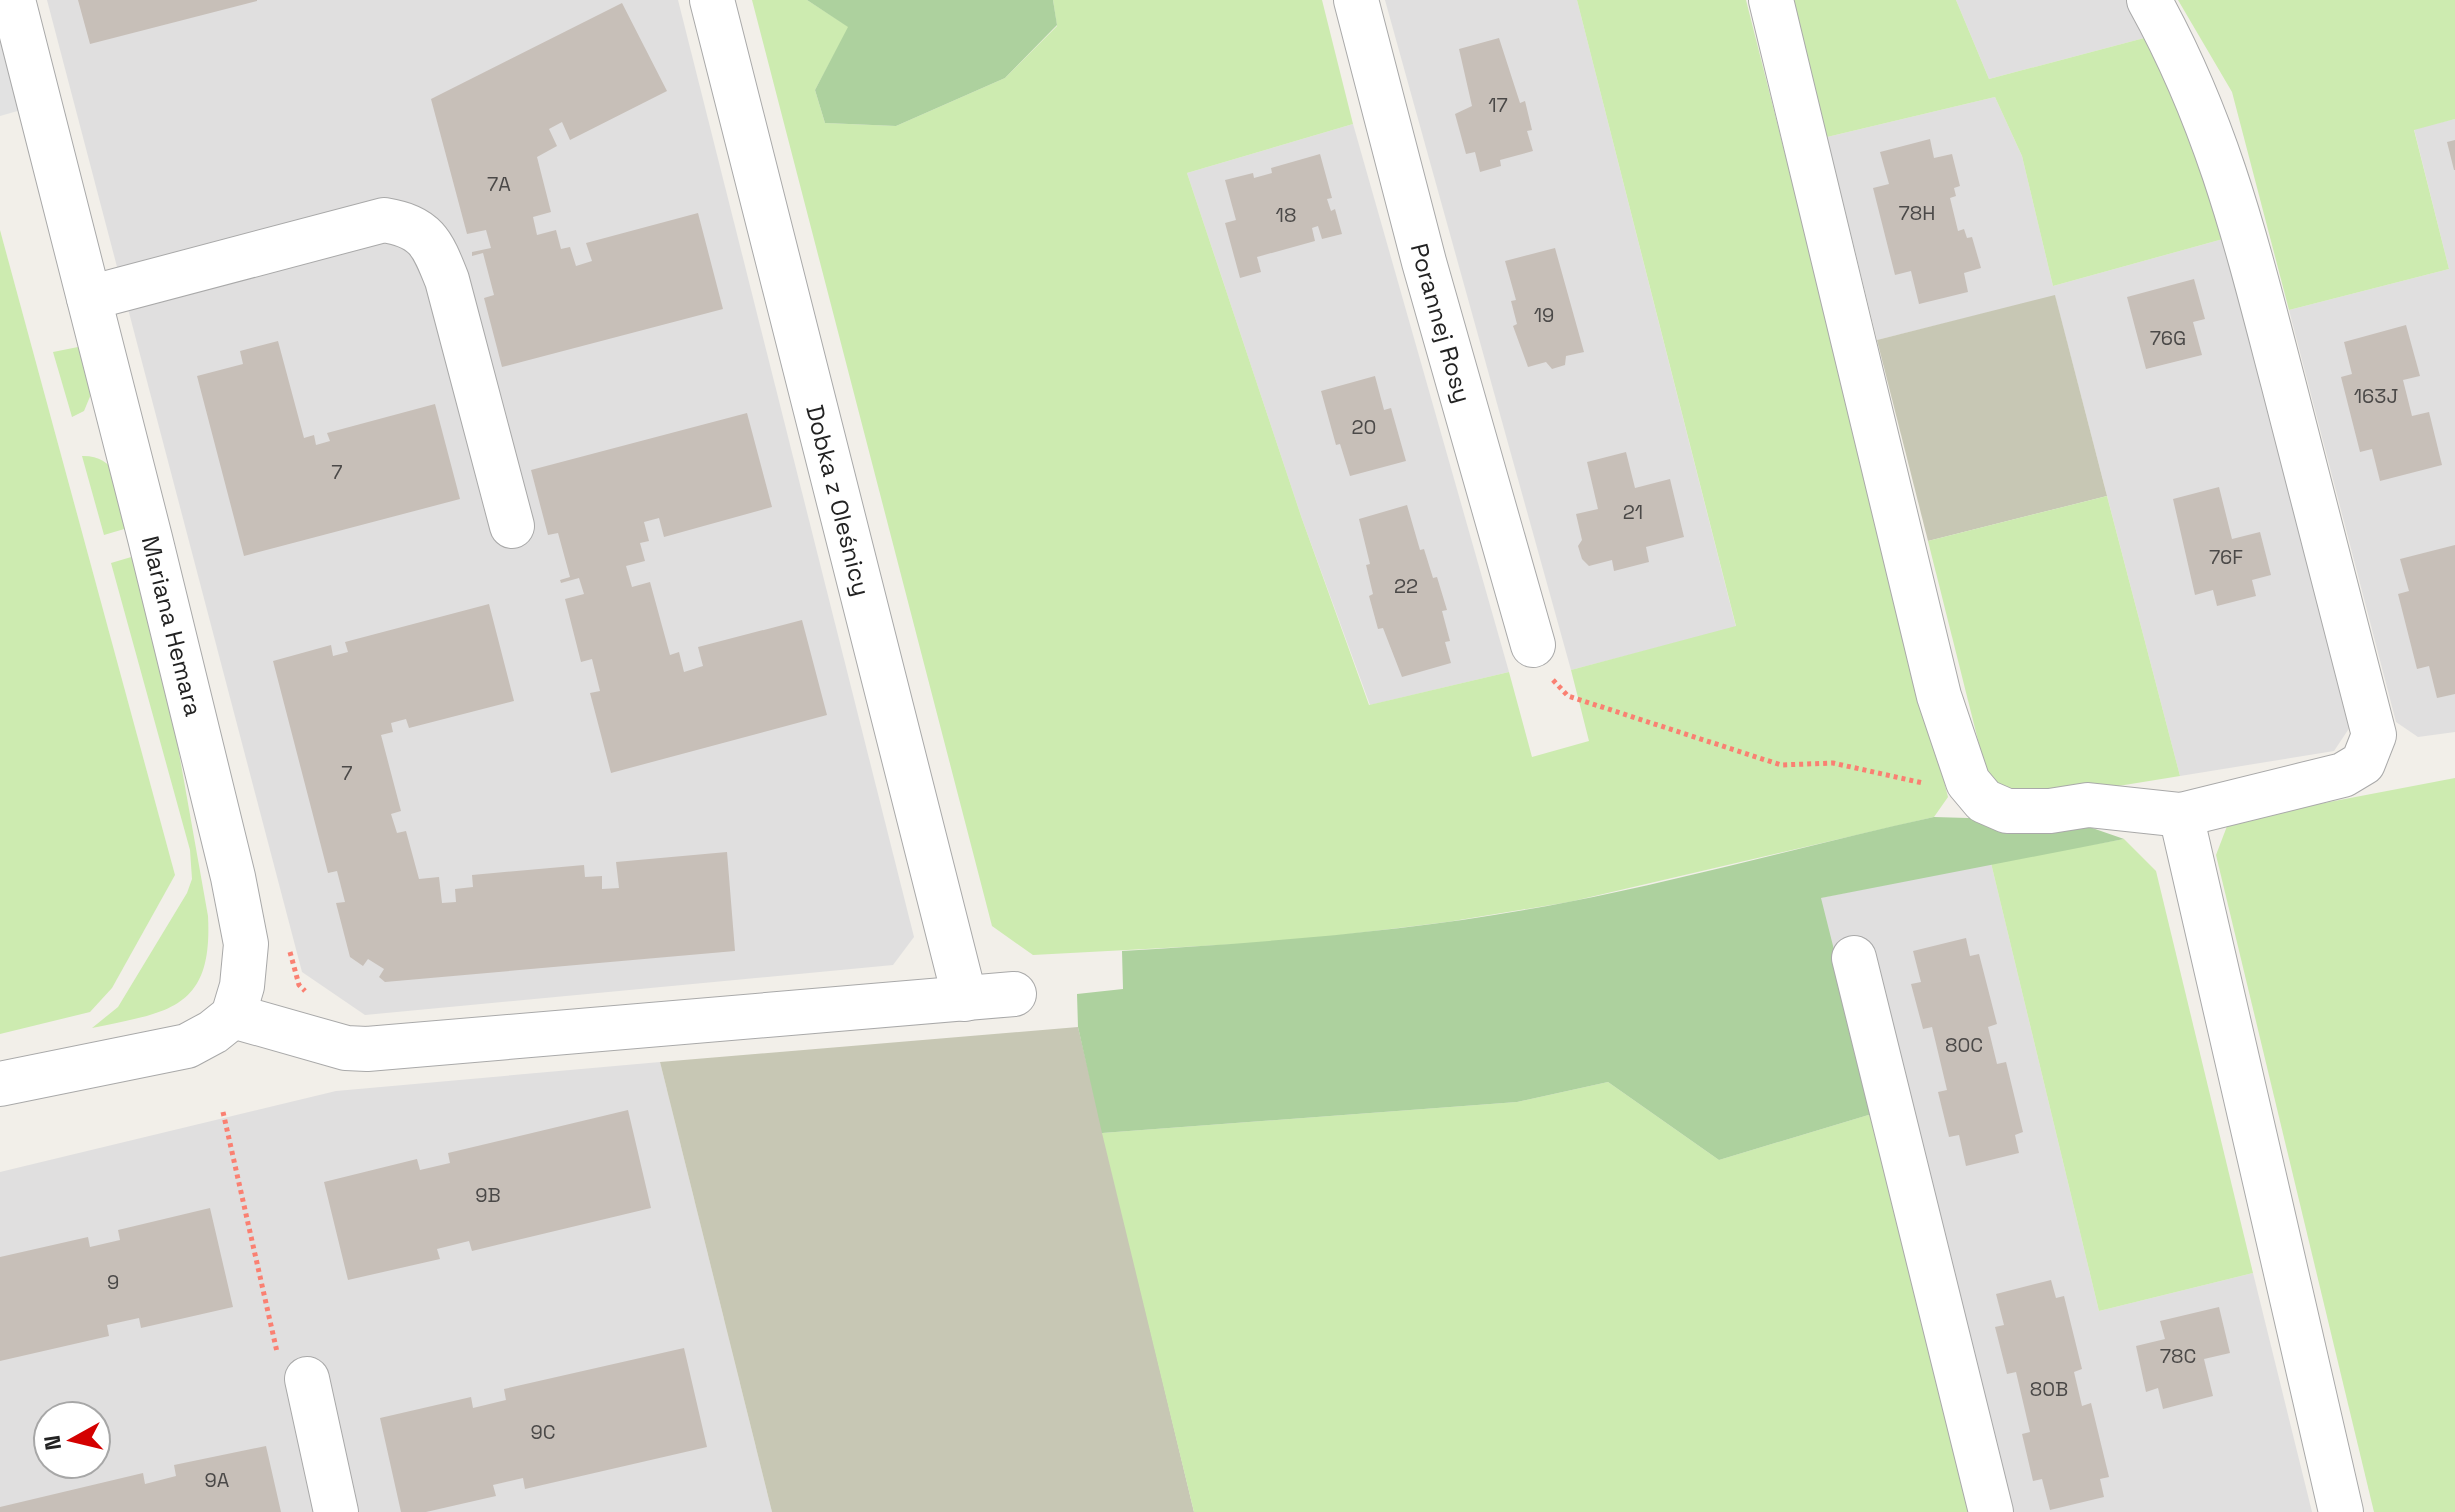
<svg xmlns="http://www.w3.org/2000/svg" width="2455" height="1512" viewBox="0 0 2455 1512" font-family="'Space Grotesk',sans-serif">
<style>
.residential{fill:#e0dfdf;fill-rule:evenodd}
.construction{fill:#c7c7b4}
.grass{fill:#cdebb0}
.forest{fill:#add19e}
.parking{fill:#e2e2e2}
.building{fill:#c7bfb8}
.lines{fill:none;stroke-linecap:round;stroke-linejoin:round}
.minor-casing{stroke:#a9a9a9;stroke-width:46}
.path{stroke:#fa8072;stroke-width:5;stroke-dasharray:4 4;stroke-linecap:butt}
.minor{stroke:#fff;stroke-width:44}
.labels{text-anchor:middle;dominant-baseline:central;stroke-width:8;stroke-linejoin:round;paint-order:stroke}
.number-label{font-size:20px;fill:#4b4948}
.street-label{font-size:24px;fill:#222;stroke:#fff}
</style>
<rect width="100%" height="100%" fill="#f2efe9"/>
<g class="residential">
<polygon points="47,0 678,0 914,937 893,965 365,1015 302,972"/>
<polygon points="1385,0 1577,0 1736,627 1571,670"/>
<polygon points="1956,0 2128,0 2148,37 1989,79"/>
<polygon points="1995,97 2022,156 2053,286 2223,239 2350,727 2334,751 2180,776 2055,296 1877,340 1827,137"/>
<polygon points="2455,119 2455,732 2418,737 2396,722 2289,310 2449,269 2414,129"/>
<polygon points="1353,124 1509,672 1370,705 1302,519 1187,173"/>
<polygon points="1991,863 2099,1311 2253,1273 2312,1512 1973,1512 1820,898"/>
<path d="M660,1062L772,1512H0V1172L336,1091ZM48,1416H96V1464H48Z"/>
</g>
<g class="construction">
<polygon points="2055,295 2107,496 1928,541 1877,340"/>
<polygon points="1078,1027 1194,1512 772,1512 660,1062"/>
</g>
<g class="grass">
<polygon points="752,0 807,0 849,27 815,90 825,123 896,126 1005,78 1057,26 1053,0 1322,0 1353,124 1187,173 1302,519 1369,705 1509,672 1532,757 1589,741 1571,670 1736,626 1577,0 1746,0 1948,797 1934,817 1569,902 1447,922 1293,941 1033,955 992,926"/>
<polygon points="1792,0 1956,0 1989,79 2148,37 2189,111 2223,239 2053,286 2022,156 1995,97 1827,137"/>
<polygon points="2178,0 2455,0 2455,119 2414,130 2449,269 2289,310 2232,92"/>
<polygon points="0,230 175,875 112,988 90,1012 0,1034"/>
<polygon points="83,346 94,387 84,411 72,417 53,352"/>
<path d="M82,456C122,455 122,496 131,527L104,535Z"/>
<polygon points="2107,496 2180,776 2019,802 1989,784 1928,541"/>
<path d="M138,555L157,629L208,916C213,1009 169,1012 92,1028L118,1007L187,893L192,879L190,850L111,563Z"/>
<polygon points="2455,778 2455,1512 2374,1512 2216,855 2229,821"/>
<polygon points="2124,839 2156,871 2253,1273 2099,1311 1991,863"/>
<polygon points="1608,1082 1719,1160 1875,1113 1973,1512 1194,1512 1102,1133 1517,1102"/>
</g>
<g class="forest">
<polygon points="807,0 1053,0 1057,25 1005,78 896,126 825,123 815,90 848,27"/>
<path d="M1934,817L2072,821L2124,839L1821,898L1875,1113L1719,1160L1608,1082L1517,1102L1102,1133L1078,1027L1077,994L1123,989L1122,951C1272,942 1420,931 1568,902C1690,878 1811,844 1934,817Z"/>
</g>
<polygon class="parking" points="0,27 21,110 0,116"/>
<g class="building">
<polygon points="78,0 257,0 257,1 90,44"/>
<polygon points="622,3 667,91 570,140 562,122 549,129 557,146 537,157 551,212 533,217 537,235 556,230 561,249 570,247 576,266 592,261 586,243 698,213 723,309 502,367 484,298 494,295 483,253 472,256 472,252 491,248 486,230 467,234 431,99"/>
<polygon points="1499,38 1520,103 1525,101 1532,130 1527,131 1533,151 1500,160 1501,166 1480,172 1475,152 1466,154 1455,114 1472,106 1459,49"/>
<polygon points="1930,139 1934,158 1952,154 1960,186 1954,188 1956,196 1950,198 1958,231 1964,229 1967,238 1972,237 1981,268 1964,273 1968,292 1919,304 1911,271 1895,275 1873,188 1889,184 1880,152"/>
<polygon points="2455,140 2455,170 2454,170 2447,142"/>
<polygon points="1320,154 1332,198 1327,199 1331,211 1335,209 1342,234 1322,239 1318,226 1312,228 1315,241 1257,257 1261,272 1240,278 1225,223 1236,220 1225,180 1253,173 1254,178 1272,173 1271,168"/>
<polygon points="1555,248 1584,352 1566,356 1565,365 1552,369 1546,362 1528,367 1513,326 1517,324 1511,301 1516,300 1505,261"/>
<polygon points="2194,279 2205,319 2193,322 2202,355 2146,369 2127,297"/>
<polygon points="2406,325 2420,376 2403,380 2412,416 2429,412 2442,465 2380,481 2372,449 2360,452 2341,377 2352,374 2344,342"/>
<polygon points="278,341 304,438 314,435 316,445 330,441 327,433 435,404 460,499 244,556 197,376 243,364 240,351"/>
<polygon points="1375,376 1384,410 1391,408 1406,461 1350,476 1340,444 1336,445 1321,391"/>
<polygon points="747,413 772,507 664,537 659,518 644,522 649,541 640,543 645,561 626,566 632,587 650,582 670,655 679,652 684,672 703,666 698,647 802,620 827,715 611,773 590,693 600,691 592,659 581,662 565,599 584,594 579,578 561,583 560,580 570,577 558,533 548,535 531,470"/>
<polygon points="1626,452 1635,488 1670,479 1684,537 1646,547 1649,562 1614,571 1612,560 1589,566 1582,559 1578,546 1582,540 1576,514 1598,509 1587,462"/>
<polygon points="2219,487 2232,539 2260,532 2271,575 2252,580 2256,596 2217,606 2213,590 2195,595 2173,499"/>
<polygon points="1407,505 1420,550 1424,549 1433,578 1437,577 1447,610 1442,611 1450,641 1445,642 1451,663 1402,677 1383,628 1378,629 1369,596 1373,594 1366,565 1370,564 1359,519"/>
<polygon points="2455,545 2455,694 2437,698 2429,666 2417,669 2398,594 2409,591 2400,559"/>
<polygon points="489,604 514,701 409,728 406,719 391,723 393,732 381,735 401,811 391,814 397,833 406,831 419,879 439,877 442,903 456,902 455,889 473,887 472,875 584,865 585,877 602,876 602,889 619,888 616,862 727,852 735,951 385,982 379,977 384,969 368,959 363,966 350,957 336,903 345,902 337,871 328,873 273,661 331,645 333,656 348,652 345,642"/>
<polygon points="1966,938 1970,956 1979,954 1997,1024 1988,1027 1997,1064 2006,1062 2023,1132 2015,1135 2019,1153 1966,1166 1959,1135 1949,1137 1938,1092 1947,1090 1932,1027 1923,1029 1911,984 1921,982 1913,951"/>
<polygon points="628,1110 651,1208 472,1251 469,1241 437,1249 440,1259 348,1280 324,1182 417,1159 420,1170 450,1163 448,1153"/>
<polygon points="210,1208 233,1307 141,1328 139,1318 107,1325 109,1336 0,1361 0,1257 88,1237 90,1247 120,1240 118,1230"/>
<polygon points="2051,1280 2056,1298 2064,1296 2082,1369 2074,1372 2082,1406 2091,1403 2109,1477 2100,1479 2104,1497 2050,1510 2042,1479 2033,1481 2022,1434 2030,1432 2016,1372 2007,1374 1995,1327 2004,1325 1996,1294"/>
<polygon points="2219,1307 2230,1353 2204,1359 2213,1396 2163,1409 2158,1388 2146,1392 2136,1346 2165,1339 2160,1321"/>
<polygon points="684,1348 707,1447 525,1489 523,1478 493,1485 496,1496 426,1512 401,1512 380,1418 471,1397 473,1408 506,1400 504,1389"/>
<polygon points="266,1446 281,1512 0,1512 0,1507 143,1473 145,1484 176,1476 174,1465"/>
</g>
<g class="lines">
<g class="minor-casing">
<g id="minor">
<path id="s1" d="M712,0L965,999"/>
<path id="s2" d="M1356,0L1424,262L1533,645"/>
<path d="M1771,0L1939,696L1968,782L1984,801L2007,811H2050L2088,805L2181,815L2343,775L2363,763L2374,735C2343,618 2313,500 2283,382C2247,245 2219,126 2149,0"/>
<path d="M89,298L384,220C426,227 432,242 447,280L512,526"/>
<polyline points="2181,815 2341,1512"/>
<polyline points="1854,958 1991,1512"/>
<polyline points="233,1016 346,1048 367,1049 1014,994"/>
<polyline points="0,1084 187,1046 213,1032 233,1016 242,986 246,944 233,877 150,538 13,0"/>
<polyline points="307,1379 336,1512"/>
</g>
</g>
<g class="path">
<polyline points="1553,680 1568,696 1781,765 1833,763 1923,783"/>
<polyline points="290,952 299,985 305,991"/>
<polyline points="223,1112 277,1352"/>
</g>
<use href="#minor" class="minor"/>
</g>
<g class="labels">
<g class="number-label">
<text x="1498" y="105">17</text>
<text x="499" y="184">7A</text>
<text x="1917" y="213">78H</text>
<text x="1286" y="215">18</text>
<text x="1544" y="315">19</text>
<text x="2168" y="338">76G</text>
<text x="2376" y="396">163J</text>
<text x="1364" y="427">20</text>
<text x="337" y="472">7</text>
<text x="1633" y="512">21</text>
<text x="2226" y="557">76F</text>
<text x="1406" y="586">22</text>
<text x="347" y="773">7</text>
<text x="1964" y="1045">80C</text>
<text x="488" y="1195">9B</text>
<text x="113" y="1282">9</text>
<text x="2178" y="1356">78C</text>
<text x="2049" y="1389">80B</text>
<text x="543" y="1432">9C</text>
<text x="217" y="1480">9A</text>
</g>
<g class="street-label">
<text stroke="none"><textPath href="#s2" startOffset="334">Porannej Rosy</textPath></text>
<text stroke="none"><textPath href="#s1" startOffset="516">Dobka z Oleśnicy</textPath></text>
<text transform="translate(172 626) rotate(76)">Mariana Hemara</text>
</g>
</g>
<g transform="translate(72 1440) rotate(262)"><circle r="38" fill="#ffffff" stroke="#a7a7a7" stroke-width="2"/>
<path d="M0-6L14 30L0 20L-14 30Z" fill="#d40000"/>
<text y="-12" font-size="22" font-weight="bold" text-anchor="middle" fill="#222222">N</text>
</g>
</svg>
